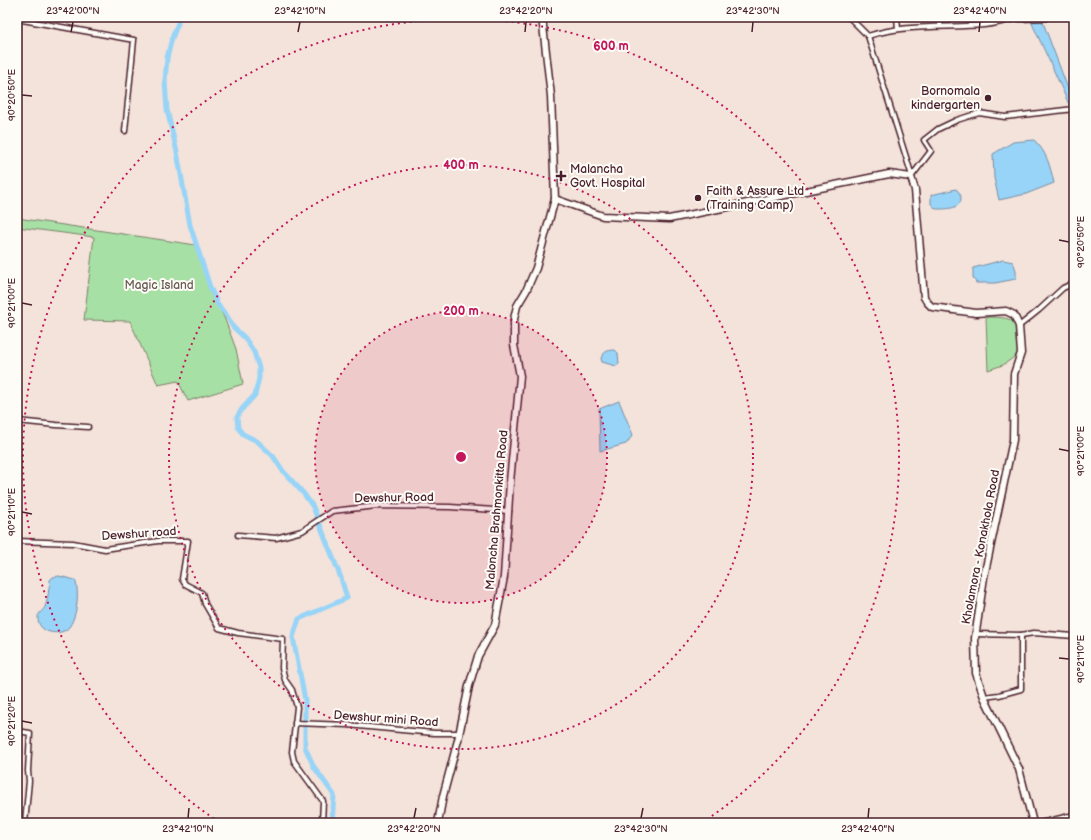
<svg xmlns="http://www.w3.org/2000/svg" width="1091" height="840" viewBox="0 0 1091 840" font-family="'Balsamiq Sans',sans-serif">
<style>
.green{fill:#a7e0a5;stroke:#788068}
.water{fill:#97d4f7;stroke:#788ca5}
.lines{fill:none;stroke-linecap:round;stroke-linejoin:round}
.canal{stroke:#97d4f7;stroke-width:5}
.street-casing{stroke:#4a1f2b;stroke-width:7}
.secondary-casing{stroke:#4a1f2b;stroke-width:9}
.street{stroke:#fdfcf7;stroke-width:4}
.secondary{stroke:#fdfcf7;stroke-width:6}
.ticks{fill:none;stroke:#4a1f2b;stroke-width:1.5}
.ring{fill:none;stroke:#c2185b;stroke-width:2;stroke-dasharray:2 4}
.poi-dot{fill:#4a1f2b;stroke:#fdfcf7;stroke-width:1.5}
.labels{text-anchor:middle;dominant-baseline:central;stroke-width:4;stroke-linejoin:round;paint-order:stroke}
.poi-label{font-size:12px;fill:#4a1f2b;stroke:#fdfcf7;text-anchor:start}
.park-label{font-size:12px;fill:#665950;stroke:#fdfcf7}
.street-label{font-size:12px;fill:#4a1f2b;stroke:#fdfcf7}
.centre{fill:#c2185b;stroke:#fdfcf7;stroke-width:2}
.ring-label{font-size:12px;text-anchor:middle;font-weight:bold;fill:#c2185b;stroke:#fdfcf7;stroke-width:4;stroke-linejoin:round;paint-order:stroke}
.neatline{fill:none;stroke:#4a1f2b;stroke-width:1.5}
.ticks-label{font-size:10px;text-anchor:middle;fill:#4a1f2b}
</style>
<rect width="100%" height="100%" fill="#f4e3da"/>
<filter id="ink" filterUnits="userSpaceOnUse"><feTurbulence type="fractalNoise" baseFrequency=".025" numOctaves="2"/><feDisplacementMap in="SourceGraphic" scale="8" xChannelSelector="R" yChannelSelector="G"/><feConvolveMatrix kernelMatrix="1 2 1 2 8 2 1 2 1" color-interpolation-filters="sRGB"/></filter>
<g filter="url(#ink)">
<g class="green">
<polygon points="17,218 196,245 212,295 224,317 236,349 243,384 188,401 178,381 158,385 130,321 84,320 94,237 17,227"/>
<path d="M986,317C1020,317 1018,322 1020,353L1003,365L988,370Z"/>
</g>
<g class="water">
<polygon points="1029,17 1041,17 1067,86 1074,100 1074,116 1054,71"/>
<path d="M1034,140C1047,152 1050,166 1054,183L1026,194L999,200L994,178L993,154L1013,142Z"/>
<path d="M956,189C959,192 961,194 961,198C961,210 944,209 936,209L931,204V195Z"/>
<polygon points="1003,260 1013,262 1016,270 1016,279 995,283 976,283 973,277 973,268"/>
<path d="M615,350L618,353L619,364L616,366L602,362L601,358C604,352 607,350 615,350Z"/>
<polygon points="619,401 633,435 626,444 600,451 599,409"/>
<path d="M59,576L75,580C80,591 77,622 66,630C56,636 37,632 38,617C38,613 43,611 45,607C48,599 49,588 50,580L53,577Z"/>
</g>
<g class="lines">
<polyline class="canal" points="178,23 172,38 167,58 165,81 167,110 177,152 190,225 210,287 218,305 227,316 233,327 245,338 254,352 259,368 259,378 255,395 242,409 237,417 238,428 243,434 257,441 273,456 283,471 304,494 313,507 341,578 347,598 299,619 293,637 305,700 305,747 314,767 334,795 332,823"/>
<g class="street-casing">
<g id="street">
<polyline points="849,17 868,36 912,176"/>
<polyline points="897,17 898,29"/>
<polyline points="17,19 134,40 125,131"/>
<polyline points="940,26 941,17"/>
<path d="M868,36C905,24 945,28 984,25C996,24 1008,20 1020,18"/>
<polyline points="911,177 931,151 924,140 938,129 957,120 979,113 1005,117 1074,109"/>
<polyline points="1019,326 1039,310 1063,288 1074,283"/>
<polyline points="17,421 56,425 88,427"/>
<polyline points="238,535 276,538 302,531 332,511 377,506 450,507 509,511"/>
<polyline points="17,541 73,543 105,549 158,541 188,541 182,579 185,584 202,593 205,604 219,628 238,633 283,639 282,668 285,680 292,690 297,707 292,752 294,761 323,801 322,823"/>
<polyline points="975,634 1021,635 1021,689 999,695 984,697"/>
<polyline points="1021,635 1034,633 1074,636"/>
<polyline points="295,723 347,725 434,733 459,733"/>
<polyline points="17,731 30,733 28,771 29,781 25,823"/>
<polyline points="1040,823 1074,815"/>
</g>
</g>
<g class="secondary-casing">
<g id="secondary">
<polyline points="542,17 551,96 555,199 603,216 669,219 889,174 911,177 915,190 924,297 927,302 932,307 976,313 1006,311 1014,315 1019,326 1021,353 1014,374 1013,440 984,577 975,638 976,673 984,697 1019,769 1033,823"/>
<polyline points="1020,18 1046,17"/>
<polyline points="438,823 443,796 458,740 469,686 478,656 495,625 504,577 510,482 520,376 514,345 514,319 517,306 526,291 536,268 555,199"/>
</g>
</g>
<use href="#street" class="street"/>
<use href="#secondary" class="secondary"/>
</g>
</g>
<path class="ticks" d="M71,32L73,22M298,32L300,22M525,32L526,22M752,32L753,22M979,32L980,22M22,95L32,96M1059,240L1069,242M22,303L32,305M1059,449L1069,451M22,512L32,514M1059,658L1069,659M22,721L32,723M188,818L189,808M414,818L416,808M641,818L643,808M868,818L869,808"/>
<circle cx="461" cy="457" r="146" fill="#c2185b" fill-opacity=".12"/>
<g class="ring">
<circle cx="461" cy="457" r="146"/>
<circle cx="461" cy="457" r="292"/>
<path d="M219 822A438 438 0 1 1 703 822"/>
</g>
<g class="poi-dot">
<circle cx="988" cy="98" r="4"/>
<path d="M559 170h4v4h4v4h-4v4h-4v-4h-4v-4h4z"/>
<circle cx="698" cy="198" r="4"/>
</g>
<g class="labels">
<g class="poi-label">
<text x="980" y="91" text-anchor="end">Bornomala<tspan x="980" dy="14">kindergarten</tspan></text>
<text x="570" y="169">Malancha<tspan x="570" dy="14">Govt. Hospital</tspan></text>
<text x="706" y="191">Faith &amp; Assure Ltd<tspan x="706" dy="14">(Training Camp)</tspan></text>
</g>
<g class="park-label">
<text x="159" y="285">Magic Island</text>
</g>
<g class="street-label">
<text transform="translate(394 498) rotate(-1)">Dewshur Road</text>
<text transform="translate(497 510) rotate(-85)">Maloncha Brahmonkitta Road</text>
<text transform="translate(139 534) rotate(-4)">Dewshur road</text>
<text transform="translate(981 547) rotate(-79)">Kholamora - Konakhola Road</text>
<text transform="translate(386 719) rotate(4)">Dewshur mini Road</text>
</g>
</g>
<circle cx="461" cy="457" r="6" class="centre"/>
<g class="ring-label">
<text x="611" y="50">600 m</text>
<text x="461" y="169">400 m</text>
<text x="461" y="315">200 m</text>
</g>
<rect width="1091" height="840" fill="none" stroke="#fdfcf7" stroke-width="44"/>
<rect x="22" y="22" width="1047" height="796" class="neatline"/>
<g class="ticks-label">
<text x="73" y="14">23°42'00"N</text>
<text x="300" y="14">23°42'10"N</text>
<text x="526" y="14">23°42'20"N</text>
<text x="753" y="14">23°42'30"N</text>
<text x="980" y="14">23°42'40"N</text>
<text transform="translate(11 95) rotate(-90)" y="4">90°20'50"E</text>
<text transform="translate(1080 242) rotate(-90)" y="4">90°20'50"E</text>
<text transform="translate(11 303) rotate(-90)" y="4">90°21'00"E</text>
<text transform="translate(1080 451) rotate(-90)" y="4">90°21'00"E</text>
<text transform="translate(11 512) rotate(-90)" y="4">90°21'10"E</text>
<text transform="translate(1080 659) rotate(-90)" y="4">90°21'10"E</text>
<text transform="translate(11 721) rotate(-90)" y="4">90°21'20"E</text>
<text x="188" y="832">23°42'10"N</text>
<text x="414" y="832">23°42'20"N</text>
<text x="641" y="832">23°42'30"N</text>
<text x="868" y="832">23°42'40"N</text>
</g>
</svg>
